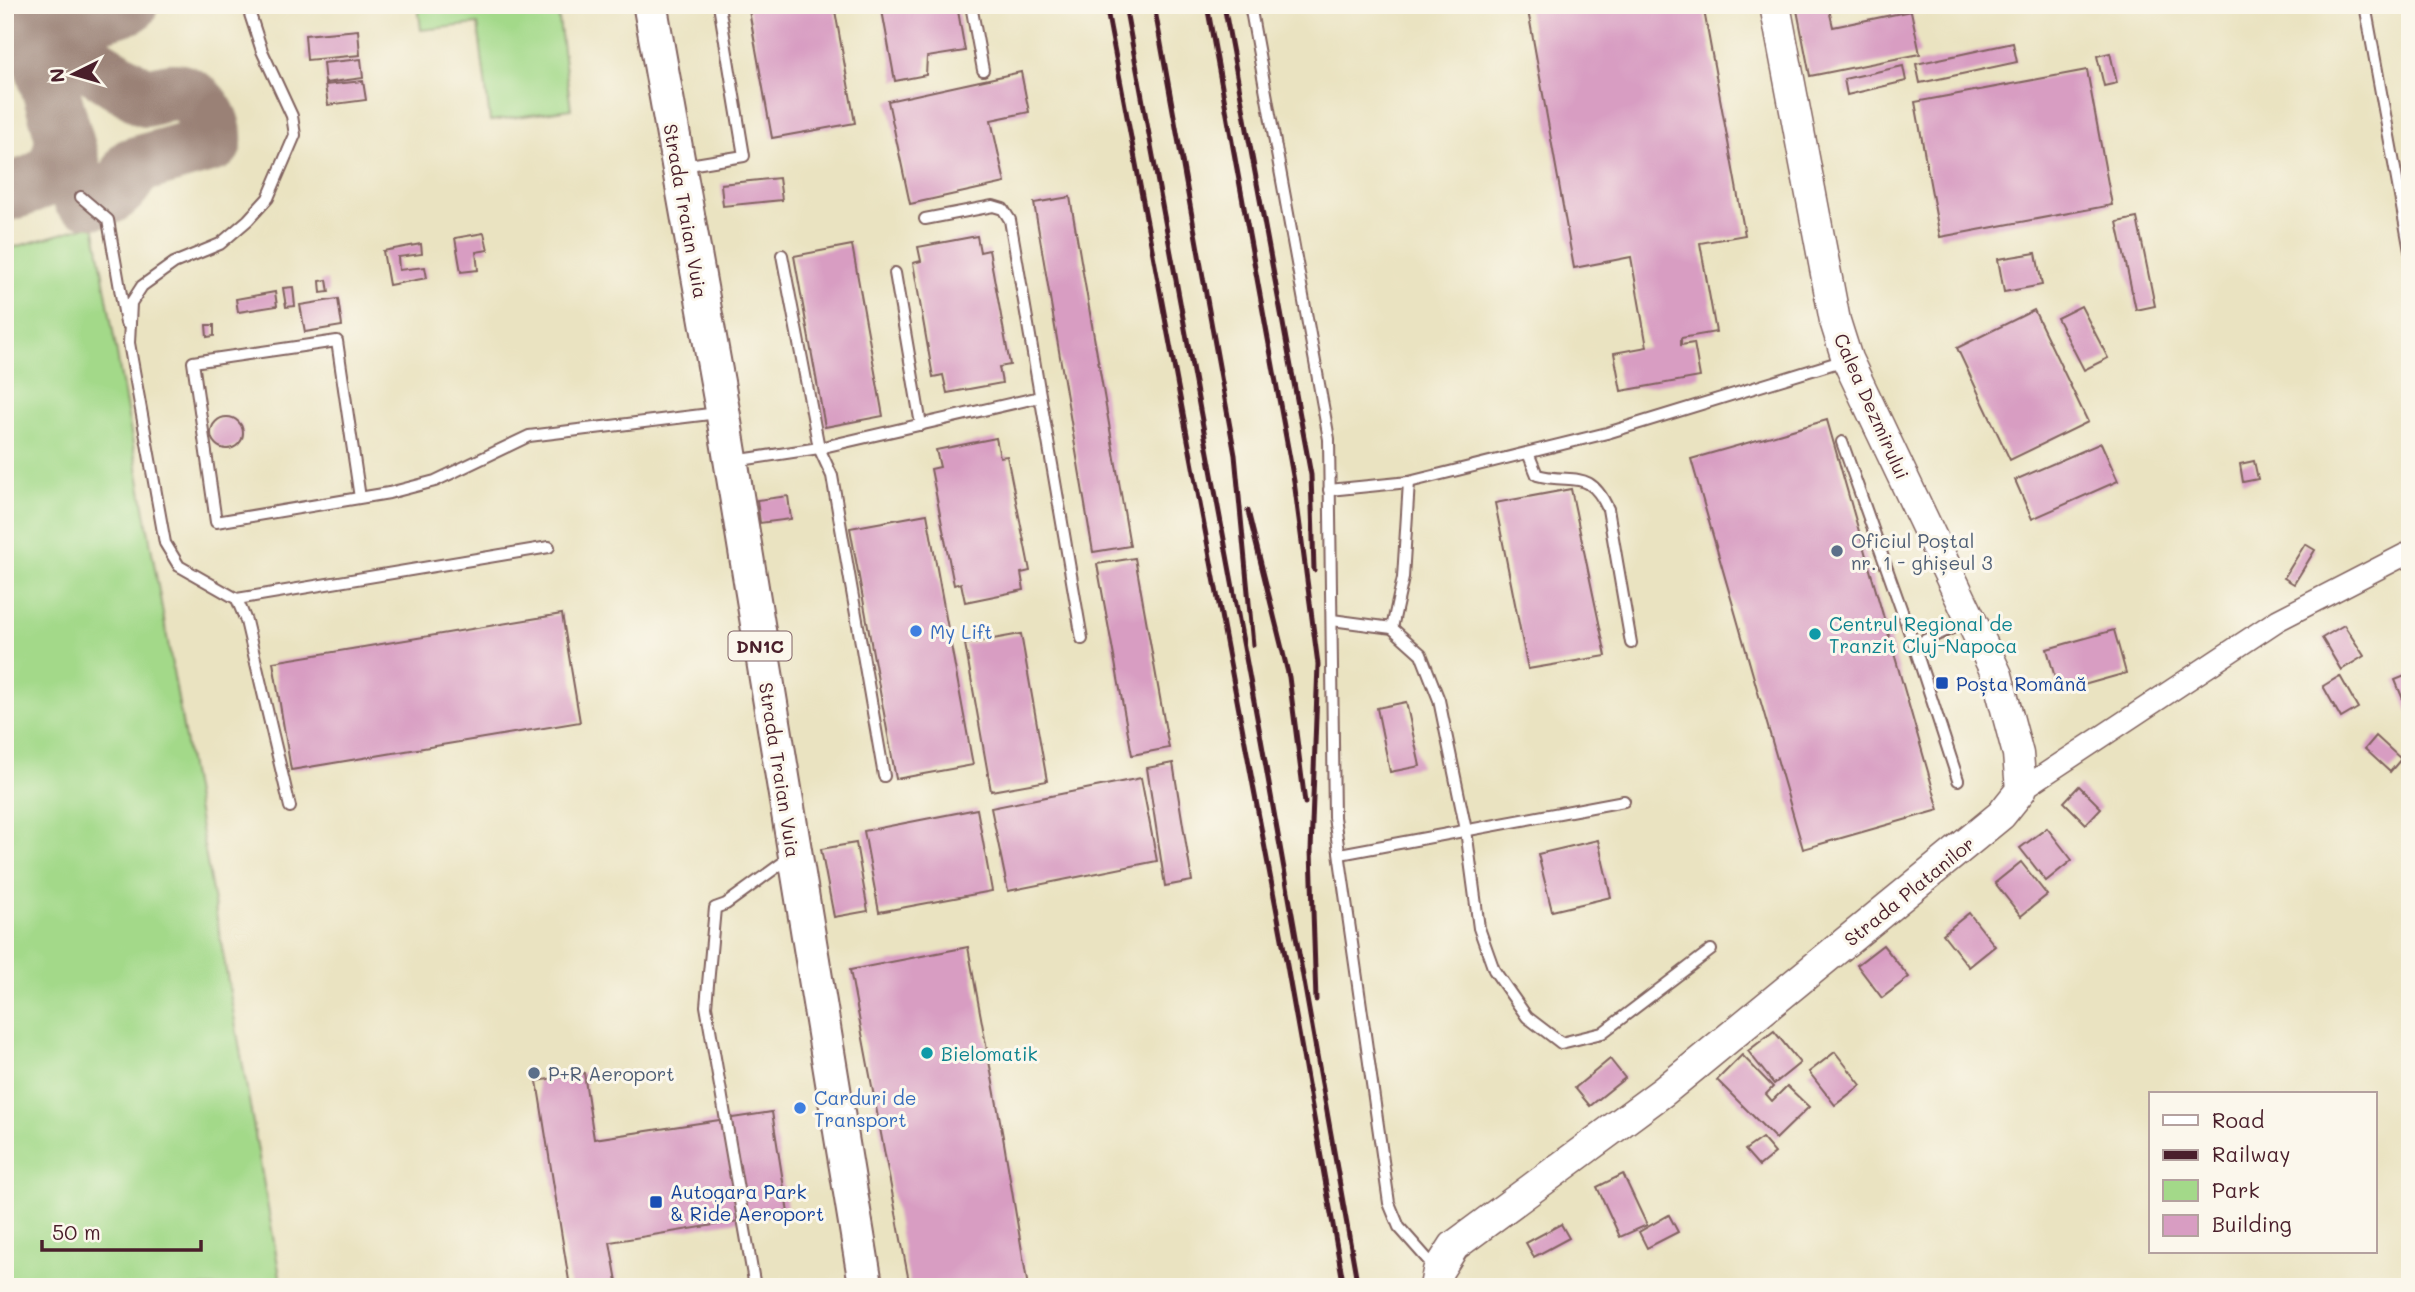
<svg xmlns="http://www.w3.org/2000/svg" width="2415" height="1292" viewBox="0 0 2415 1292" font-family="Mali,sans-serif">
<style>
.green{fill:#a3d989;stroke:#767c5a;stroke-width:2}
.lines{fill:none;stroke-linecap:round;stroke-linejoin:round}
.taxiway{stroke:#9a8176;stroke-width:58}
.building{fill:#d89dc2}
.service-casing{stroke:#826460;stroke-width:14}
.minor-casing{stroke:#826460;stroke-width:24}
.secondary-casing{stroke:#826460;stroke-width:33}
.primary-casing{stroke:#826460;stroke-width:37}
.service{stroke:#fff;stroke-width:10}
.minor{stroke:#fff;stroke-width:21}
.secondary{stroke:#fff;stroke-width:30}
.primary{stroke:#fff;stroke-width:33}
.rail{stroke:#4a1f2b;stroke-width:5}
.service-dot{fill:#5c6f8a;stroke:#fbf7ec;stroke-width:2.5}
.shop-dot{fill:#3f7fe0;stroke:#fbf7ec;stroke-width:2.5}
.culture-dot{fill:#0f9aa8;stroke:#fbf7ec;stroke-width:2.5}
.transit-dot{fill:#1a4fb4;stroke:#fbf7ec;stroke-width:2.5}
.labels{text-anchor:middle;dominant-baseline:central;stroke-width:6;stroke-linejoin:round;paint-order:stroke}
.shield{fill:#fbf7ec;stroke:#7f6065;stroke-width:2}
.shield-label{font-size:18px;font-weight:bold;fill:#4a1f2b}
.street-label{font-size:19px;fill:#4a1f2b;stroke:#fbf7ec}
.service-label{font-size:19px;fill:#4e5e75;stroke:#fbf7ec;text-anchor:start}
.culture-label{font-size:19px;fill:#0d838f;stroke:#fbf7ec;text-anchor:start}
.shop-label{font-size:19px;fill:#366cbe;stroke:#fbf7ec;text-anchor:start}
.transit-label{font-size:19px;fill:#164399;stroke:#fbf7ec;text-anchor:start}
</style>
<rect width="100%" height="100%" fill="#fbf7ec"/>
<filter id="ink" filterUnits="userSpaceOnUse"><feTurbulence type="fractalNoise" baseFrequency=".0143" numOctaves="2"/><feDisplacementMap in="SourceGraphic" scale="14" xChannelSelector="R" yChannelSelector="G"/><feConvolveMatrix kernelMatrix="1 2 1 2 8 2 1 2 1" color-interpolation-filters="sRGB"/></filter>
<filter id="wash" filterUnits="userSpaceOnUse"><feTurbulence type="fractalNoise" baseFrequency=".00686" numOctaves="4" result="noise"/><feDisplacementMap in="SourceGraphic" scale="28" xChannelSelector="R" yChannelSelector="G"/><feGaussianBlur stdDeviation="1.57" result="paint"/><feColorMatrix in="noise" values="0 0 0 0 0 0 0 0 0 0 0 0 0 0 0 0 0 1.4 0 .05"/><feComposite in="paint" operator="in"/></filter>
<g filter="url(#wash)">
<rect width="100%" height="100%" fill="#eae3c1"/>
<g class="green">
<polygon points="418,5 557,5 571,109 490,121 478,24 421,30"/>
<polygon points="94,224 282,1287 5,1287 5,250"/>
</g>
<g class="lines">
<g class="taxiway">
<path d="M26,5L52,39L146,98C155,96 166,91 175,92C198,94 215,121 213,143L133,166C124,188 106,206 81,197Z"/>
<path d="M38,50C65,51 77,40 88,17L129,5"/>
<path d="M5,193C39,183 60,178 64,138"/>
</g>
</g>
<g id="blocks">
<g class="building">
<polygon points="748,5 834,5 855,123 772,138"/>
<polygon points="881,5 957,5 965,51 927,57 926,75 895,81"/>
<polygon points="1527,5 1703,5 1745,235 1700,243 1716,332 1681,338 1681,345 1694,343 1700,377 1621,391 1614,353 1647,347 1631,257 1574,268"/>
<polygon points="1796,5 1828,5 1833,27 1911,11 1920,54 1810,76"/>
<polygon points="358,30 360,55 307,60 305,35"/>
<polygon points="2013,43 2017,62 1920,83 1916,64"/>
<polygon points="2110,53 2117,83 2104,86 2097,56"/>
<polygon points="361,59 363,78 325,83 323,63"/>
<polygon points="1903,66 1906,81 1847,95 1844,79"/>
<polygon points="2087,70 2112,205 1940,237 1915,102"/>
<polygon points="1021,72 1029,112 991,120 1005,183 910,204 888,101"/>
<polygon points="363,81 366,100 328,105 325,85"/>
<polygon points="779,178 782,200 723,206 721,184"/>
<polygon points="1070,197 1130,546 1093,552 1034,203"/>
<polygon points="2137,218 2155,306 2136,310 2117,222"/>
<polygon points="484,233 488,250 476,252 478,270 461,272 455,238"/>
<polygon points="977,236 980,252 989,250 1010,365 999,367 1002,383 947,393 943,375 933,377 913,263 921,261 918,247"/>
<polygon points="421,244 422,254 398,257 399,270 425,267 427,278 389,285 383,251"/>
<polygon points="852,245 883,416 825,427 794,256"/>
<polygon points="2036,253 2042,285 2004,292 1998,259"/>
<polygon points="327,280 329,292 321,293 320,281"/>
<polygon points="293,287 295,306 286,307 283,288"/>
<polygon points="275,292 277,306 238,312 236,299"/>
<polygon points="338,299 342,326 305,332 300,305"/>
<polygon points="2081,306 2108,358 2084,370 2057,318"/>
<polygon points="2034,310 2088,422 2010,460 1957,348"/>
<polygon points="206,325 214,325 214,336 207,337"/>
<circle cx="227" cy="433" r="16"/>
<polygon points="1827,420 1939,810 1803,849 1691,459"/>
<polygon points="996,438 1000,457 1007,456 1030,571 1021,573 1024,590 965,602 961,583 954,585 931,469 940,467 936,450"/>
<polygon points="2101,443 2118,481 2032,519 2015,480"/>
<polygon points="2254,461 2258,479 2243,482 2240,464"/>
<polygon points="1571,489 1606,656 1528,669 1495,503"/>
<polygon points="788,496 791,519 760,523 757,500"/>
<polygon points="927,514 973,765 896,779 850,528"/>
<polygon points="2305,544 2315,550 2294,584 2284,578"/>
<polygon points="1135,558 1169,748 1132,755 1097,564"/>
<polygon points="562,614 580,722 291,770 273,662"/>
<polygon points="2344,625 2364,656 2341,670 2322,638"/>
<polygon points="2114,630 2126,673 2059,692 2047,649"/>
<polygon points="1021,634 1047,781 991,791 965,644"/>
<polygon points="2410,674 2410,716 2395,680"/>
<polygon points="2340,676 2358,708 2341,718 2323,686"/>
<polygon points="1406,702 1420,766 1390,772 1377,708"/>
<polygon points="2376,736 2401,759 2390,772 2365,749"/>
<polygon points="1173,763 1192,881 1165,886 1147,768"/>
<polygon points="1141,778 1157,861 1008,891 991,808"/>
<polygon points="2079,786 2101,808 2086,824 2064,802"/>
<polygon points="977,809 992,891 879,912 864,831"/>
<polygon points="2047,828 2072,860 2046,881 2020,848"/>
<polygon points="1598,840 1611,897 1552,911 1538,854"/>
<polygon points="856,843 868,911 834,917 821,849"/>
<polygon points="2021,862 2047,895 2021,916 1995,883"/>
<polygon points="1969,913 1995,946 1969,967 1943,934"/>
<polygon points="1883,945 1909,977 1882,998 1857,965"/>
<polygon points="968,947 1003,1137 1028,1287 910,1287 850,970"/>
<polygon points="1774,1031 1800,1063 1774,1084 1748,1051"/>
<polygon points="1835,1052 1861,1085 1835,1105 1809,1072"/>
<polygon points="1742,1055 1773,1087 1766,1094 1772,1101 1787,1086 1809,1107 1776,1139 1717,1080"/>
<polygon points="1610,1059 1625,1078 1590,1106 1575,1088"/>
<polygon points="584,1073 594,1139 772,1112 788,1213 610,1242 618,1287 570,1287 537,1081"/>
<polygon points="1762,1138 1775,1153 1759,1166 1745,1150"/>
<polygon points="1623,1174 1647,1225 1620,1237 1597,1187"/>
<polygon points="1669,1215 1678,1232 1647,1248 1639,1232"/>
<polygon points="1561,1224 1569,1238 1534,1257 1526,1243"/>
</g>
</g>
</g>
<g filter="url(#ink)">
<use href="#blocks" fill-opacity="0" stroke="#826460" stroke-width="2"/>
<g class="lines">
<g class="service-casing">
<g id="service">
<polyline points="247,5 262,51 292,116 295,135 268,198 248,220 220,244 174,263 142,286 131,303 129,343 165,543 179,566 237,599 246,621 290,807"/>
<polyline points="971,5 983,70"/>
<polyline points="1250,5 1329,439 1334,817 1389,1203 1399,1227 1437,1270"/>
<polyline points="2365,5 2410,251"/>
<polyline points="683,166 744,156 719,5"/>
<polyline points="81,197 108,220 126,323"/>
<polyline points="925,219 993,206 1003,209 1010,220 1082,639"/>
<polyline points="782,255 819,448 832,476 884,776"/>
<polyline points="895,273 921,425"/>
<polyline points="1842,442 1914,645 1968,621"/>
<path d="M1528,453L1537,475C1573,485 1589,467 1608,509L1631,643"/>
<polyline points="734,461 819,448 1040,397"/>
<polyline points="1329,490 1409,482 1607,433 1845,360"/>
<polyline points="360,498 337,341 193,362 216,522 389,493 435,481 529,436 718,413"/>
<polyline points="237,599 549,547"/>
<polyline points="1332,620 1392,628 1421,654 1439,700 1466,830 1479,928 1494,970 1527,1017 1561,1043 1602,1033 1711,950"/>
<polyline points="1392,628 1403,578 1409,482"/>
<polyline points="1914,645 1958,780"/>
<polyline points="1340,854 1624,801"/>
<polyline points="755,1287 706,1006 715,908 726,904 792,856"/>
</g>
</g>
<g class="minor-casing">
<polyline id="minor" points="2021,790 2278,620 2410,552"/>
</g>
<g class="secondary-casing">
<polyline id="secondary" points="1435,1287 1438,1271 1454,1246 1664,1091 2001,815 2021,790 2018,754 1997,675 1847,359 1835,321 1775,5"/>
</g>
<g class="primary-casing">
<polyline id="primary" points="650,5 723,413 866,1287"/>
</g>
<use href="#service" class="service"/>
<use href="#minor" class="minor"/>
<use href="#secondary" class="secondary"/>
<use href="#primary" class="primary"/>
<g class="rail">
<polyline points="1106,5 1286,960 1344,1287"/>
<polyline points="1125,5 1261,739 1358,1287"/>
<polyline points="1154,5 1235,455 1253,645"/>
<polyline points="1207,5 1294,481 1318,664 1311,851 1316,1000"/>
<polyline points="1224,5 1311,475 1314,570"/>
<polyline points="1248,511 1289,677 1305,803"/>
</g>
</g>
</g>
<g class="service-dot">
<circle cx="1837" cy="551" r="7"/>
<circle cx="534" cy="1073" r="7"/>
</g>
<g class="shop-dot">
<circle cx="916" cy="631" r="7"/>
<circle cx="800" cy="1108" r="7"/>
</g>
<g class="culture-dot">
<circle cx="1815" cy="634" r="7"/>
<circle cx="927" cy="1053" r="7"/>
</g>
<g class="transit-dot">
<rect x="1935" y="676" width="14" height="14" rx="3.5"/>
<rect x="649" y="1195" width="14" height="14" rx="3.5"/>
</g>
<g class="labels">
<rect class="shield" x="728.5" y="631.5" width="63" height="29" rx="5"/>
<g class="shield-label">
<text x="760" y="646">DN1C</text>
</g>
<g class="street-label">
<text transform="translate(686 211) rotate(80)">Strada Traian Vuia</text>
<text transform="translate(1872 406) rotate(66)">Calea Dezmirului</text>
<text transform="translate(780 770) rotate(81)">Strada Traian Vuia</text>
<text transform="translate(1909 891) rotate(-39)">Strada Platanilor</text>
</g>
<g class="service-label">
<text x="1851" y="540">Oficiul Poștal<tspan x="1851" dy="22">nr. 1 - ghișeul 3</tspan></text>
<text x="548" y="1073">P+R Aeroport</text>
</g>
<g class="culture-label">
<text x="1829" y="623">Centrul Regional de<tspan x="1829" dy="22">Tranzit Cluj-Napoca</tspan></text>
<text x="941" y="1053">Bielomatik</text>
</g>
<g class="shop-label">
<text x="930" y="631">My Lift</text>
<text x="814" y="1097">Carduri de<tspan x="814" dy="22">Transport</tspan></text>
</g>
<g class="transit-label">
<text x="1956" y="683">Poșta Română</text>
<text x="670" y="1191">Autogara Park<tspan x="670" dy="22">&amp; Ride Aeroport</tspan></text>
</g>
</g>
<rect width="2415" height="1292" fill="none" stroke="#fbf7ec" stroke-width="28"/>
<rect x="2149" y="1092" width="228" height="161" fill="#fbf7ec" stroke="#b4a19f" stroke-width="2"/>
<rect x="2163" y="1115" width="35" height="10" fill="#ffffff" stroke="#b4a19f" stroke-width="2"/>
<text x="2212" y="1128" font-size="21" fill="#4a1f2b">Road</text>
<rect x="2163" y="1150" width="35" height="10" fill="#4a1f2b" stroke="#b4a19f" stroke-width="2"/>
<text x="2212" y="1162" font-size="21" fill="#4a1f2b">Railway</text>
<rect x="2163" y="1180" width="35" height="21" fill="#a3d989" stroke="#b4a19f" stroke-width="2"/>
<text x="2212" y="1198" font-size="21" fill="#4a1f2b">Park</text>
<rect x="2163" y="1215" width="35" height="21" fill="#d89dc2" stroke="#b4a19f" stroke-width="2"/>
<text x="2212" y="1232" font-size="21" fill="#4a1f2b">Building</text>
<g transform="translate(74 74) rotate(265)" stroke="#fbf7ec" stroke-width="5" paint-order="stroke">
<path d="M0-5L12 26L0 18L-12 26Z" fill="#4a1f2b"/>
<text y="-10" font-size="19" font-weight="bold" text-anchor="middle" fill="#4a1f2b">N</text>
</g>
<path d="M42 1240v10h159v-10" fill="none" stroke="#4a1f2b" stroke-width="3.5"/>
<text x="52" y="1240" font-size="21" fill="#4a1f2b" stroke="#fbf7ec" stroke-width="5" paint-order="stroke">50 m</text>
</svg>
